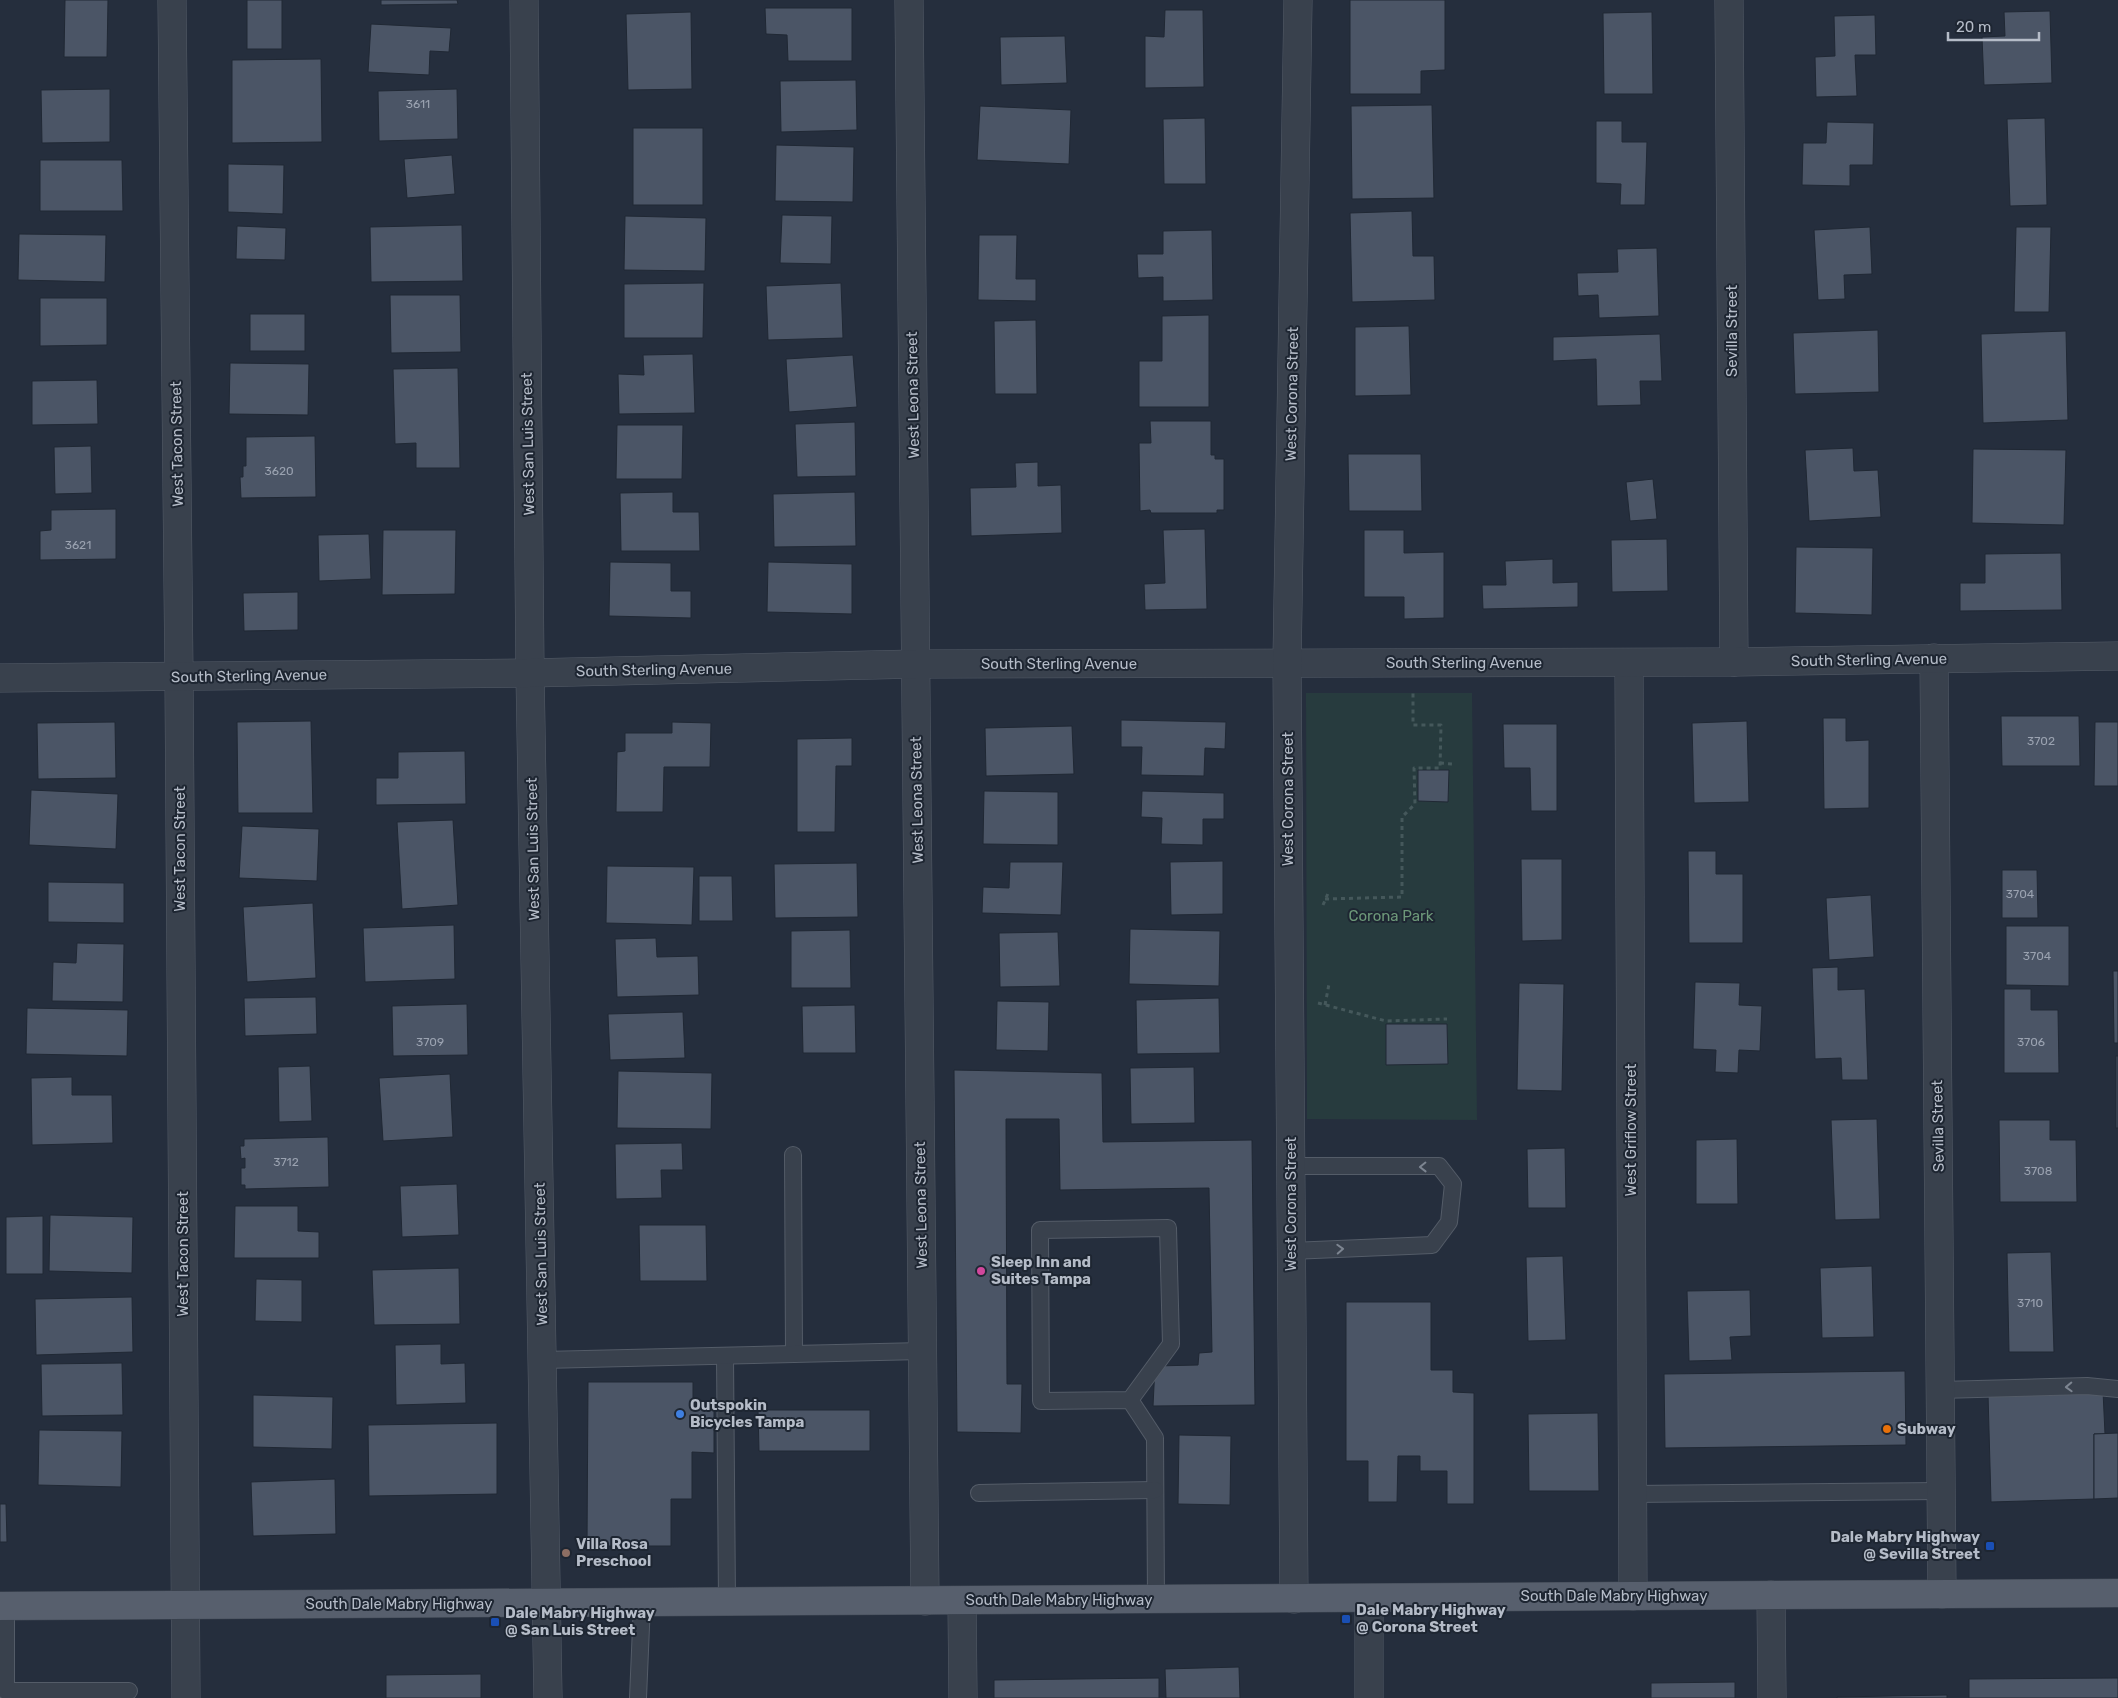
<svg xmlns="http://www.w3.org/2000/svg" width="2118" height="1698" viewBox="0 0 2118 1698" font-family="Rubik,sans-serif">
<style>
.green{fill:#273b3e}
.building{fill:#4b5566;stroke:#202834}
.lines{fill:none;stroke-linecap:round;stroke-linejoin:round}
.lane-casing{stroke:#545c68;stroke-width:18}
.street-casing{stroke:#545c68;stroke-width:29}
.primary-casing{stroke:#424a56;stroke-width:29}
.path{stroke:#45585b;stroke-width:3;stroke-dasharray:4 4;stroke-linecap:butt}
.lane{stroke:#39414d;stroke-width:16}
.street{stroke:#39414d;stroke-width:28}
.primary{stroke:#575f6d;stroke-width:28}
.oneway{stroke:#7d8591}
.hotel-dot{fill:#d1479c;stroke:#1e2632;stroke-width:2}
.shop-dot{fill:#3f7fe0;stroke:#1e2632;stroke-width:2}
.food-dot{fill:#e8710a;stroke:#1e2632;stroke-width:2}
.transit-dot{fill:#1a4fb4;stroke:#1e2632;stroke-width:2}
.education-dot{fill:#8d6e63;stroke:#1e2632;stroke-width:2}
.labels{text-anchor:middle;dominant-baseline:central;stroke-width:4;stroke-linejoin:round;paint-order:stroke}
.number-label{font-size:12px;fill:#9aa2b0}
.street-label{font-size:15px;fill:#b5bcc8;stroke:#1e2632}
.park-label{font-size:15px;fill:#6d9879;stroke:#1e2632}
.poi-label{font-size:15px;font-weight:bold;fill:#b5bcc8;stroke:#1e2632;text-anchor:start}
</style>
<rect width="100%" height="100%" fill="#252e3d"/>
<polygon class="green" points="1306,693 1472,693 1477,1120 1307,1119"/>
<g class="building">
<polygon points="65,0 108,0 107,57 64,57"/>
<rect x="247" y="0" width="35" height="49"/>
<polygon points="381,0 457,0 458,4 381,5"/>
<polygon points="1350,0 1445,0 1445,70 1421,71 1421,94 1350,94"/>
<polygon points="765,8 852,8 852,61 788,61 787,35 766,34"/>
<polygon points="1165,10 1203,10 1204,87 1145,88 1145,36 1164,37"/>
<polygon points="2050,11 2052,83 1984,85 1982,37 2005,36 2004,12"/>
<polygon points="691,12 692,89 628,90 626,14"/>
<polygon points="1652,12 1653,94 1604,94 1603,13"/>
<polygon points="1875,15 1876,55 1855,55 1857,96 1816,97 1815,57 1835,56 1834,16"/>
<polygon points="371,24 451,28 449,52 430,51 429,75 368,72"/>
<polygon points="1065,36 1067,83 1001,85 1000,37"/>
<polygon points="321,59 322,142 232,143 232,60"/>
<polygon points="856,80 857,130 781,132 780,81"/>
<polygon points="110,89 110,142 42,143 41,90"/>
<polygon points="457,89 458,139 379,141 378,91"/>
<polygon points="1432,105 1434,198 1352,199 1351,106"/>
<polygon points="980,106 1071,110 1069,164 977,160"/>
<polygon points="1205,118 1206,184 1164,184 1163,119"/>
<polygon points="2045,118 2047,205 2010,206 2007,119"/>
<polygon points="1596,121 1622,121 1622,142 1647,142 1645,205 1620,205 1621,184 1596,183"/>
<polygon points="1827,122 1874,123 1873,165 1850,165 1850,186 1802,185 1803,143 1826,143"/>
<rect x="633" y="128" width="70" height="77"/>
<polygon points="776,145 854,147 853,202 775,201"/>
<polygon points="452,155 455,194 407,198 404,159"/>
<polygon points="40,160 122,160 123,211 40,211"/>
<polygon points="228,164 284,165 283,214 228,212"/>
<polygon points="1412,211 1413,256 1434,256 1435,300 1352,302 1350,213"/>
<polygon points="782,215 832,216 831,264 780,263"/>
<polygon points="625,216 706,218 705,271 624,270"/>
<polygon points="462,225 463,281 371,282 370,227"/>
<polygon points="237,226 286,228 285,260 236,259"/>
<polygon points="1870,227 1872,274 1844,275 1845,299 1818,300 1814,230"/>
<polygon points="2016,227 2051,227 2049,312 2014,312"/>
<polygon points="1212,230 1213,300 1163,301 1163,277 1138,278 1137,254 1163,254 1163,231"/>
<polygon points="19,234 106,235 105,282 18,280"/>
<polygon points="979,235 1017,235 1016,279 1036,279 1036,301 978,300"/>
<polygon points="1657,248 1659,316 1599,318 1598,295 1578,296 1577,273 1618,272 1617,249"/>
<polygon points="704,283 703,338 624,338 624,284"/>
<polygon points="841,283 843,338 768,340 766,286"/>
<polygon points="390,295 460,295 461,352 391,353"/>
<polygon points="40,298 107,298 107,345 40,346"/>
<rect x="250" y="314" width="55" height="37"/>
<polygon points="1209,315 1209,407 1139,407 1139,361 1162,361 1162,316"/>
<polygon points="1036,320 1037,394 995,394 994,321"/>
<polygon points="1409,326 1411,395 1355,396 1355,327"/>
<polygon points="1878,330 1879,392 1795,394 1793,333"/>
<polygon points="2066,331 2068,420 1983,423 1981,334"/>
<polygon points="1660,334 1662,381 1640,381 1641,405 1597,406 1596,359 1553,361 1553,337"/>
<polygon points="693,354 695,413 619,414 618,374 644,375 643,355"/>
<polygon points="853,355 857,407 789,412 786,359"/>
<polygon points="230,363 309,364 308,415 229,414"/>
<polygon points="458,368 460,468 416,468 416,443 395,444 393,369"/>
<polygon points="97,380 98,424 32,425 32,381"/>
<polygon points="1150,421 1211,421 1211,455 1215,455 1215,459 1224,459 1224,510 1217,510 1217,513 1151,513 1150,510 1140,511 1139,443 1151,443"/>
<polygon points="855,422 856,476 797,477 795,424"/>
<polygon points="617,425 683,425 682,479 616,479"/>
<polygon points="315,436 316,497 241,498 240,477 243,477 243,466 246,466 246,437"/>
<polygon points="91,446 92,493 55,494 54,447"/>
<polygon points="1853,448 1854,471 1878,470 1881,517 1809,521 1805,450"/>
<polygon points="1973,449 2066,450 2064,525 1972,523"/>
<polygon points="1348,454 1421,454 1422,511 1349,511"/>
<polygon points="1038,462 1038,486 1061,485 1062,533 971,536 970,488 1016,487 1015,463"/>
<polygon points="1653,479 1657,519 1630,521 1626,482"/>
<polygon points="673,492 673,512 699,512 700,551 621,551 620,493"/>
<polygon points="855,492 856,546 774,547 773,494"/>
<polygon points="116,509 116,559 40,560 40,531 51,530 51,510"/>
<polygon points="1205,529 1207,609 1145,610 1144,584 1165,583 1163,530"/>
<polygon points="383,530 456,530 455,594 382,595"/>
<polygon points="1364,530 1404,530 1404,553 1444,552 1444,618 1404,619 1404,597 1364,597"/>
<polygon points="369,534 371,579 319,581 318,535"/>
<polygon points="1667,539 1668,591 1612,592 1611,540"/>
<polygon points="1796,547 1873,548 1872,615 1795,613"/>
<polygon points="2061,553 2062,610 1960,611 1960,583 1985,583 1985,554"/>
<polygon points="1553,559 1553,583 1578,582 1578,607 1483,609 1482,585 1506,585 1505,561"/>
<polygon points="610,562 671,563 671,591 691,591 691,618 609,616"/>
<polygon points="768,562 852,564 852,614 767,612"/>
<polygon points="298,592 298,630 244,631 243,593"/>
<polygon points="2001,716 2079,716 2080,766 2002,766"/>
<polygon points="1823,718 1846,718 1846,741 1869,740 1869,808 1824,809"/>
<polygon points="1121,720 1226,722 1225,749 1205,748 1204,776 1141,775 1142,747 1121,747"/>
<polygon points="311,721 313,813 238,813 237,722"/>
<polygon points="1747,721 1749,802 1694,803 1692,723"/>
<polygon points="115,722 116,778 38,779 37,723"/>
<polygon points="672,722 711,723 710,767 664,767 663,812 616,812 617,752 625,751 625,733 672,733"/>
<polygon points="2095,722 2118,722 2118,786 2094,786"/>
<polygon points="1503,724 1557,724 1557,811 1531,811 1530,768 1504,768"/>
<polygon points="1072,726 1074,774 986,776 985,728"/>
<polygon points="852,738 852,766 836,766 835,832 797,832 797,739"/>
<polygon points="465,751 466,804 376,805 376,778 398,778 398,752"/>
<polygon points="1418,770 1449,770 1448,802 1418,801"/>
<polygon points="31,790 118,794 116,849 29,845"/>
<polygon points="984,791 1058,792 1058,845 983,844"/>
<polygon points="1142,791 1224,793 1224,819 1203,819 1203,845 1161,844 1162,818 1141,817"/>
<polygon points="453,820 458,905 402,909 397,822"/>
<polygon points="242,826 319,829 317,881 239,878"/>
<polygon points="1688,851 1716,851 1716,874 1743,874 1743,943 1689,943"/>
<polygon points="1521,859 1562,859 1562,940 1522,941"/>
<polygon points="1223,861 1223,914 1171,915 1170,862"/>
<polygon points="1010,862 1063,862 1061,915 982,913 983,887 1009,888"/>
<polygon points="857,863 858,917 775,918 774,864"/>
<polygon points="607,866 694,867 692,925 606,923"/>
<polygon points="2002,870 2037,870 2038,918 2002,918"/>
<polygon points="699,876 732,876 733,921 699,921"/>
<polygon points="48,882 124,883 124,923 48,922"/>
<polygon points="1871,895 1874,957 1829,960 1826,898"/>
<polygon points="313,903 316,978 247,982 243,907"/>
<polygon points="454,925 455,979 365,982 363,928"/>
<polygon points="2006,926 2069,926 2069,986 2006,985"/>
<polygon points="1130,929 1220,931 1219,986 1129,984"/>
<polygon points="850,930 851,988 791,988 791,931"/>
<polygon points="1058,932 1060,986 1000,987 999,933"/>
<polygon points="656,938 657,957 698,956 699,995 617,997 615,939"/>
<polygon points="77,943 124,944 123,1002 52,1001 53,962 76,963"/>
<polygon points="1838,967 1838,990 1865,989 1868,1080 1842,1080 1841,1058 1815,1059 1812,968"/>
<polygon points="2113,971 2118,971 2118,1043 2114,1043"/>
<polygon points="1695,982 1740,983 1739,1005 1762,1006 1760,1051 1739,1050 1738,1073 1715,1072 1716,1050 1693,1049"/>
<polygon points="1519,983 1564,984 1562,1091 1517,1090"/>
<polygon points="2004,989 2031,989 2031,1010 2058,1010 2059,1073 2004,1073"/>
<polygon points="316,997 317,1034 245,1036 244,998"/>
<polygon points="1219,998 1220,1053 1137,1054 1136,1000"/>
<polygon points="997,1001 1049,1002 1048,1051 996,1050"/>
<polygon points="467,1004 468,1055 393,1056 392,1006"/>
<polygon points="855,1005 856,1053 803,1053 802,1006"/>
<polygon points="27,1008 128,1010 127,1056 26,1054"/>
<polygon points="683,1012 685,1058 610,1060 608,1014"/>
<polygon points="1386,1024 1447,1024 1448,1064 1386,1065"/>
<rect x="2116" y="1056" width="2" height="72"/>
<polygon points="310,1066 312,1121 279,1122 278,1067"/>
<polygon points="1194,1067 1195,1123 1131,1124 1130,1068"/>
<polygon points="954,1070 1102,1073 1103,1142 1252,1140 1255,1405 1153,1406 1155,1366 1198,1365 1199,1353 1212,1352 1209,1188 1060,1190 1059,1119 1006,1119 1007,1384 1022,1384 1021,1433 957,1432"/>
<polygon points="618,1071 712,1073 711,1129 617,1128"/>
<polygon points="450,1074 453,1137 383,1141 379,1078"/>
<polygon points="72,1077 72,1095 112,1095 113,1143 32,1145 31,1078"/>
<polygon points="1877,1119 1880,1219 1835,1220 1831,1120"/>
<polygon points="1999,1120 2050,1120 2050,1140 2076,1140 2077,1202 2000,1202"/>
<polygon points="328,1137 329,1187 245,1189 245,1185 241,1185 241,1168 245,1168 245,1158 241,1159 240,1146 244,1146 244,1139"/>
<polygon points="1737,1139 1738,1204 1696,1204 1696,1140"/>
<polygon points="682,1143 683,1170 661,1170 662,1198 616,1199 615,1144"/>
<polygon points="1565,1148 1566,1208 1528,1208 1527,1149"/>
<polygon points="457,1184 459,1235 402,1237 400,1186"/>
<polygon points="235,1206 298,1206 298,1231 319,1232 319,1258 234,1258"/>
<polygon points="50,1215 133,1217 132,1273 49,1271"/>
<polygon points="43,1216 43,1274 6,1274 6,1217"/>
<polygon points="639,1225 706,1225 707,1281 640,1281"/>
<polygon points="2051,1252 2054,1352 2009,1352 2007,1253"/>
<polygon points="1563,1256 1566,1340 1528,1341 1526,1257"/>
<polygon points="1872,1266 1874,1337 1822,1338 1820,1268"/>
<polygon points="459,1268 460,1324 374,1325 372,1270"/>
<polygon points="256,1279 302,1280 302,1322 255,1321"/>
<polygon points="1750,1290 1751,1336 1730,1337 1732,1360 1689,1361 1687,1291"/>
<polygon points="132,1297 133,1352 36,1355 35,1299"/>
<polygon points="1346,1302 1431,1302 1431,1370 1453,1370 1453,1392 1474,1393 1474,1504 1447,1504 1447,1471 1420,1471 1420,1456 1398,1456 1397,1502 1368,1502 1368,1461 1346,1461"/>
<polygon points="441,1344 441,1364 465,1363 466,1403 396,1405 395,1345"/>
<polygon points="122,1363 123,1415 42,1416 41,1364"/>
<polygon points="1905,1371 1906,1445 1665,1448 1664,1374"/>
<polygon points="588,1382 693,1382 693,1405 714,1405 714,1453 692,1452 692,1499 671,1499 671,1546 587,1546"/>
<polygon points="2103,1391 2105,1434 2094,1434 2094,1499 1991,1502 1988,1394"/>
<polygon points="253,1395 333,1397 332,1449 253,1447"/>
<polygon points="758,1410 870,1410 870,1451 759,1451"/>
<polygon points="1598,1413 1599,1491 1529,1491 1528,1414"/>
<polygon points="497,1423 497,1494 369,1496 368,1425"/>
<polygon points="39,1430 122,1431 121,1487 38,1485"/>
<polygon points="2118,1433 2118,1498 2094,1499 2094,1434"/>
<polygon points="1179,1435 1231,1436 1230,1505 1178,1504"/>
<polygon points="335,1479 336,1534 253,1536 251,1482"/>
<polygon points="0,1504 6,1504 7,1542 0,1542"/>
<polygon points="1239,1667 1240,1698 1166,1698 1165,1669"/>
<polygon points="481,1674 481,1698 386,1698 386,1675"/>
<polygon points="1159,1678 1159,1698 994,1698 994,1680"/>
<polygon points="2118,1678 2118,1698 1969,1698 1969,1679"/>
<polygon points="1735,1682 1735,1698 1651,1698 1651,1683"/>
<polygon points="1947,1695 1947,1698 1837,1698 1837,1697"/>
</g>
<g class="lines">
<g class="lane-casing">
<g id="lane">
<polyline points="793,1155 794,1354"/>
<polyline points="1291,1166 1439,1166 1453,1184 1449,1222 1432,1245 1291,1251"/>
<polyline points="725,1356 727,1602"/>
<polyline points="543,1360 922,1351"/>
<polyline points="1940,1390 2087,1386 2118,1389"/>
<polyline points="1130,1400 1171,1344 1168,1228 1040,1230 1041,1401 1130,1400 1155,1438 1156,1600"/>
<polyline points="979,1493 1155,1490"/>
<polyline points="1633,1494 1941,1491"/>
<polyline points="6,1606 6,1691 129,1691"/>
<polyline points="638,1698 642,1603"/>
</g>
</g>
<g class="street-casing">
<g id="street">
<polyline points="172,0 179,677 186,1698"/>
<polyline points="524,0 530,673 548,1698"/>
<polyline points="909,0 925,1601"/>
<polyline points="1729,0 1734,662"/>
<polyline points="1934,658 1942,1594"/>
<polyline points="1629,663 1633,1596"/>
<polyline points="0,678 530,673 916,664 1734,662 2118,656"/>
<polyline points="1771,1595 1772,1698"/>
<polyline points="1294,1599 1287,663 1298,0"/>
<polyline points="1369,1599 1369,1698"/>
<polyline points="962,1601 963,1698"/>
</g>
</g>
<g class="primary-casing">
<polyline id="primary" points="0,1606 2118,1593"/>
</g>
<g class="path">
<polyline points="1440,763 1452,764"/>
<polyline points="1325,899 1402,897 1402,817 1415,804 1414,768 1440,768 1441,725 1413,725 1413,691"/>
<polyline points="1323,905 1329,891"/>
<polyline points="1318,1003 1386,1021 1447,1019"/>
<polyline points="1325,1005 1329,984"/>
</g>
<use href="#lane" class="lane"/>
<use href="#street" class="street"/>
<use href="#primary" class="primary"/>
</g>
<defs><path id="oneway-chevron" d="M-2-3.5L2.5 0L-2 3.5" fill="none" stroke-width="1.6" stroke-linecap="round" stroke-linejoin="round" transform="scale(1.25)"/></defs>
<g class="oneway">
<use href="#oneway-chevron" transform="translate(1423 1167) rotate(179)"/>
<use href="#oneway-chevron" transform="translate(1340 1249) rotate(-3)"/>
<use href="#oneway-chevron" transform="translate(2069 1387) rotate(178)"/>
</g>
<circle class="hotel-dot" cx="981" cy="1271" r="5"/>
<circle class="shop-dot" cx="680" cy="1414" r="5"/>
<circle class="food-dot" cx="1887" cy="1429" r="5"/>
<g class="transit-dot">
<rect x="1985" y="1541" width="10" height="10" rx="2.5"/>
<rect x="1341" y="1614" width="10" height="10" rx="2.5"/>
<rect x="490" y="1617" width="10" height="10" rx="2.5"/>
</g>
<circle class="education-dot" cx="566" cy="1553" r="5"/>
<g class="labels">
<g class="number-label">
<text x="418" y="104">3611</text>
<text x="279" y="471">3620</text>
<text x="78" y="545">3621</text>
<text x="2041" y="741">3702</text>
<text x="2020" y="894">3704</text>
<text x="2037" y="956">3704</text>
<text x="430" y="1042">3709</text>
<text x="2031" y="1042">3706</text>
<text x="286" y="1162">3712</text>
<text x="2038" y="1171">3708</text>
<text x="2030" y="1303">3710</text>
</g>
<g class="street-label">
<text transform="translate(1732 331) rotate(-90)">Sevilla Street</text>
<text transform="translate(1292 394) rotate(-89)">West Corona Street</text>
<text transform="translate(913 395) rotate(-91)">West Leona Street</text>
<text transform="translate(177 444) rotate(-91)">West Tacon Street</text>
<text transform="translate(528 444) rotate(-91)">West San Luis Street</text>
<text transform="translate(1869 660) rotate(-1)">South Sterling Avenue</text>
<text x="1464" y="663">South Sterling Avenue</text>
<text x="1059" y="664">South Sterling Avenue</text>
<text transform="translate(654 670) rotate(-1)">South Sterling Avenue</text>
<text transform="translate(249 676) rotate(-1)">South Sterling Avenue</text>
<text transform="translate(1288 799) rotate(-90)">West Corona Street</text>
<text transform="translate(917 800) rotate(-91)">West Leona Street</text>
<text transform="translate(180 849) rotate(-90)">West Tacon Street</text>
<text transform="translate(533 849) rotate(-91)">West San Luis Street</text>
<text transform="translate(1938 1126) rotate(-91)">Sevilla Street</text>
<text transform="translate(1631 1130) rotate(-90)">West Griflow Street</text>
<text transform="translate(1291 1204) rotate(-90)">West Corona Street</text>
<text transform="translate(921 1205) rotate(-91)">West Leona Street</text>
<text transform="translate(183 1254) rotate(-90)">West Tacon Street</text>
<text transform="translate(541 1254) rotate(-91)">West San Luis Street</text>
<text x="1614" y="1596">South Dale Mabry Highway</text>
<text x="1059" y="1600">South Dale Mabry Highway</text>
<text x="399" y="1604">South Dale Mabry Highway</text>
</g>
<g class="park-label">
<text x="1391" y="916">Corona Park</text>
</g>
<g class="poi-label">
<text x="991" y="1262">Sleep Inn and<tspan x="991" dy="17">Suites Tampa</tspan></text>
<text x="690" y="1405">Outspokin<tspan x="690" dy="17">Bicycles Tampa</tspan></text>
<text x="1897" y="1429">Subway</text>
<text x="1980" y="1537" text-anchor="end">Dale Mabry Highway<tspan x="1980" dy="17">@ Sevilla Street</tspan></text>
<text x="576" y="1544">Villa Rosa<tspan x="576" dy="17">Preschool</tspan></text>
<text x="1356" y="1610">Dale Mabry Highway<tspan x="1356" dy="17">@ Corona Street</tspan></text>
<text x="505" y="1613">Dale Mabry Highway<tspan x="505" dy="17">@ San Luis Street</tspan></text>
</g>
</g>
<path d="M1948 32v8h91v-8" fill="none" stroke="#b5bcc8" stroke-width="2.5"/>
<text x="1956" y="32" font-size="15" fill="#b5bcc8" stroke="#1e2632" stroke-width="4" paint-order="stroke">20 m</text>
</svg>
